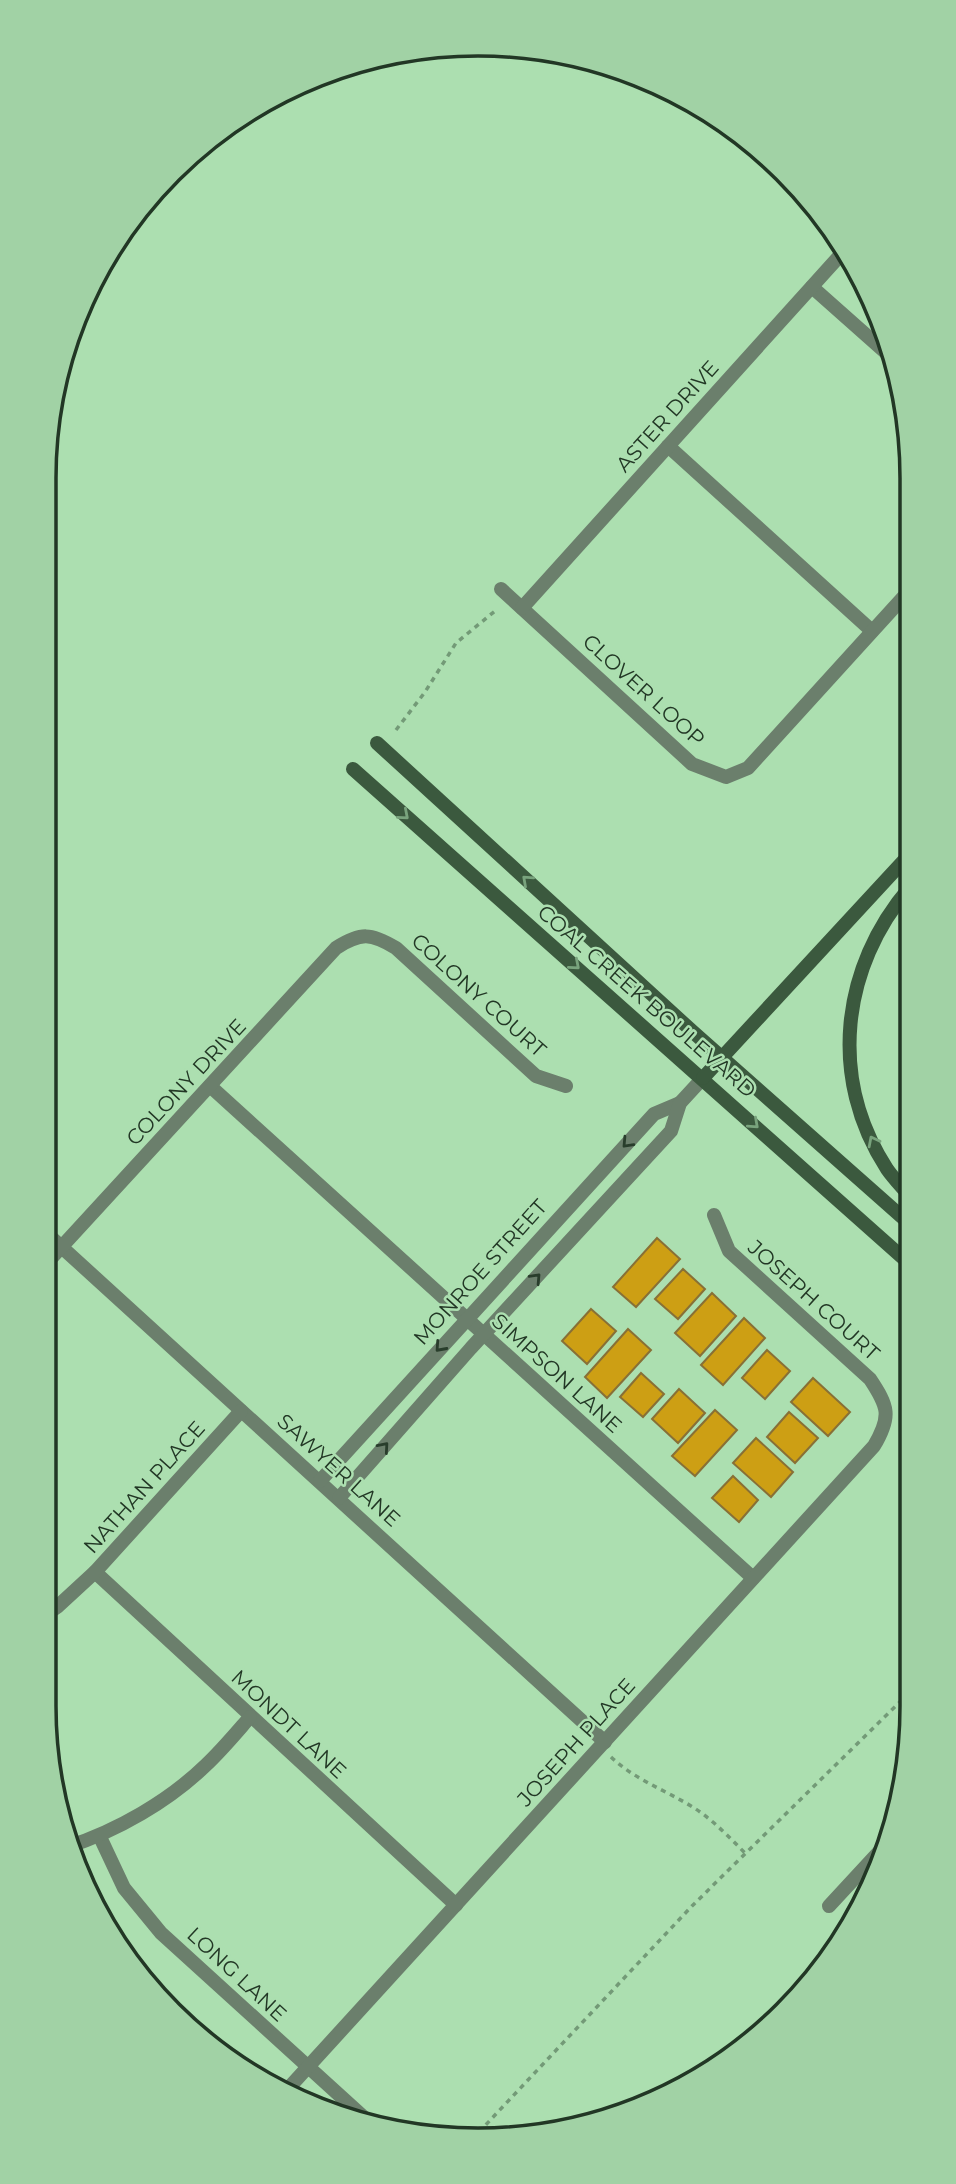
<svg xmlns="http://www.w3.org/2000/svg" width="956" height="2184" viewBox="0 0 956 2184" font-family="Montserrat,sans-serif">
<style>
.building{fill:#cd9f14;stroke:#887036;stroke-width:2}
.lines{fill:none;stroke-linecap:round;stroke-linejoin:round}
.path{stroke:#739a77;stroke-width:3.5;stroke-dasharray:5 5;stroke-linecap:butt}
.street{stroke:#6b7f6c;stroke-width:14}
.secondary{stroke:#3b593e;stroke-width:14}
.oneway{stroke:#79a37d}
.oneway2{stroke:#293e2c}
.labels{text-anchor:middle;dominant-baseline:central;stroke-width:5;stroke-linejoin:round;paint-order:stroke}
.street-label{font-size:21px;fill:#223725;stroke:#acdfb0}
.rim{fill:none;stroke:#223725;stroke-width:3.5}
</style>
<rect width="100%" height="100%" fill="#acdfb0"/>
<g class="building">
<polygon points="657,1238 680,1259 636,1307 613,1287"/>
<polygon points="683,1269 705,1289 678,1319 655,1299"/>
<polygon points="712,1293 736,1316 700,1356 675,1333"/>
<polygon points="591,1309 616,1331 587,1364 562,1341"/>
<polygon points="744,1318 765,1338 723,1385 701,1365"/>
<polygon points="628,1329 651,1350 607,1398 585,1377"/>
<polygon points="767,1350 790,1371 765,1399 742,1378"/>
<polygon points="641,1373 664,1394 643,1417 620,1397"/>
<polygon points="813,1378 850,1412 828,1436 791,1402"/>
<polygon points="679,1389 705,1413 678,1443 652,1419"/>
<polygon points="715,1410 737,1430 695,1476 672,1456"/>
<polygon points="789,1412 818,1438 795,1463 767,1437"/>
<polygon points="756,1438 793,1472 771,1497 733,1463"/>
<polygon points="733,1476 758,1500 739,1522 712,1498"/>
</g>
<g class="lines">
<g class="path">
<polyline points="396,730 425,692 456,643 495,611"/>
<path d="M611,1757C634,1779 663,1789 691,1806C711,1818 728,1836 745,1853"/>
<polyline points="479,2132 692,1906 912,1690"/>
</g>
<g class="street">
<polyline points="812,287 892,358"/>
<polyline points="668,446 872,631"/>
<polyline points="501,589 692,764 726,777 748,768 909,591"/>
<polyline points="522,608 844,251"/>
<polyline points="210,1086 753,1578"/>
<polyline points="44,1231 605,1742"/>
<path d="M44,1266L336,948C361,932 371,933 396,948L536,1076L566,1086"/>
<polyline points="320,1481 654,1114 680,1103"/>
<polyline points="339,1498 471,1348 671,1131 680,1103 703,1078"/>
<polyline points="95,1572 456,1905"/>
<polyline points="44,1616 57,1607 95,1572 241,1411"/>
<polyline points="100,1837 124,1888 161,1933 370,2123"/>
<path d="M67,1847C117,1831 169,1801 206,1765C222,1750 236,1733 250,1717"/>
<polyline points="829,1906 890,1840"/>
<path d="M286,2091L874,1446C892,1416 888,1406 870,1379L729,1251L714,1215"/>
</g>
<g class="secondary">
<polyline points="377,743 693,1032 911,1225"/>
<polyline points="353,769 911,1265"/>
<path d="M910,887C841,967 828,1078 887,1169C894,1179 903,1188 911,1198"/>
<polyline points="703,1078 910,854"/>
</g>
</g>
<defs><path id="oneway-chevron" d="M-2-3.5L2.5 0L-2 3.5" fill="none" stroke-width="1.6" stroke-linecap="round" stroke-linejoin="round" transform="scale(1.75)"/></defs>
<g class="oneway">
<use href="#oneway-chevron" transform="translate(404 815) rotate(41)"/>
<use href="#oneway-chevron" transform="translate(527 880) rotate(-138)"/>
<use href="#oneway-chevron" transform="translate(575 965) rotate(41)"/>
<use href="#oneway-chevron" transform="translate(754 1124) rotate(42)"/>
<use href="#oneway-chevron" transform="translate(873 1141) rotate(-117)"/>
</g>
<g class="oneway2">
<use href="#oneway-chevron" transform="translate(627 1143) rotate(133)"/>
<use href="#oneway-chevron" transform="translate(536 1278) rotate(-47)"/>
<use href="#oneway-chevron" transform="translate(440 1347) rotate(132)"/>
<use href="#oneway-chevron" transform="translate(384 1447) rotate(-49)"/>
</g>
<g class="labels">
<g class="street-label">
<text transform="translate(667 416) rotate(-48)">ASTER DRIVE</text>
<text transform="translate(644 690) rotate(42)">CLOVER LOOP</text>
<text transform="translate(479 995) rotate(42)">COLONY COURT</text>
<text transform="translate(647 1001) rotate(41)">COAL CREEK BOULEVARD</text>
<text transform="translate(186 1082) rotate(-47)">COLONY DRIVE</text>
<text transform="translate(480 1272) rotate(-48)">MONROE STREET</text>
<text transform="translate(814 1300) rotate(42)">JOSEPH COURT</text>
<text transform="translate(557 1373) rotate(42)">SIMPSON LANE</text>
<text transform="translate(339 1470) rotate(42)">SAWYER LANE</text>
<text transform="translate(144 1487) rotate(-48)">NATHAN PLACE</text>
<text transform="translate(289 1724) rotate(43)">MONDT LANE</text>
<text transform="translate(576 1742) rotate(-48)">JOSEPH PLACE</text>
<text transform="translate(237 1974) rotate(43)">LONG LANE</text>
</g>
</g>
<path d="M0 0H956V2184H0ZM478 56H478A422 422 0 0 1 900 478V1706A422 422 0 0 1 478 2128H478A422 422 0 0 1 56 1706V478A422 422 0 0 1 478 56Z" fill="#a1d2a5" fill-rule="evenodd"/>
<path class="rim" d="M478 56H478A422 422 0 0 1 900 478V1706A422 422 0 0 1 478 2128H478A422 422 0 0 1 56 1706V478A422 422 0 0 1 478 56Z"/>
</svg>
